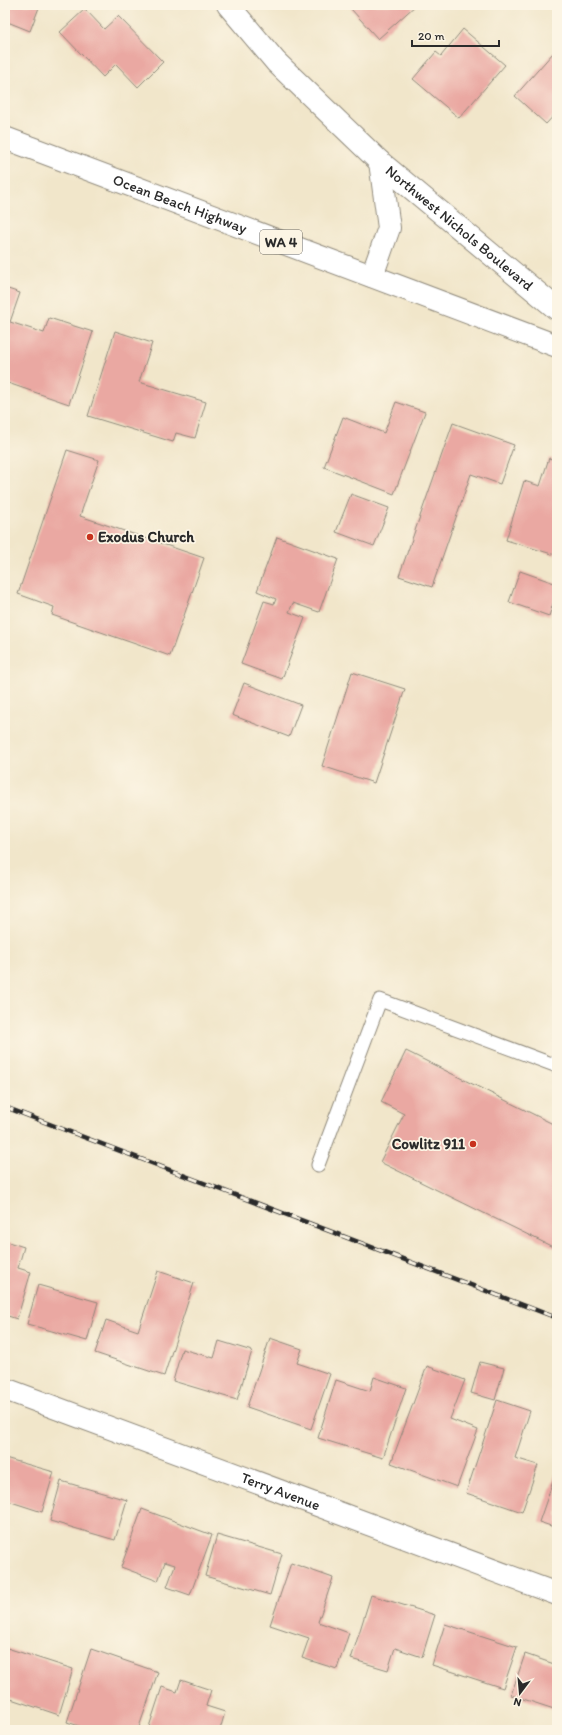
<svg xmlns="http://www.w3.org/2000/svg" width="562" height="1735" viewBox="0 0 562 1735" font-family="Itim,sans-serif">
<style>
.building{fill:#eaa8a2}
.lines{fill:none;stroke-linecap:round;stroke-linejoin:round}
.service-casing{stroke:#8e887a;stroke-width:15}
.minor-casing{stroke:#8e887a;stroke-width:24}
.secondary-casing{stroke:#8e887a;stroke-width:24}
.primary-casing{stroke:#8e887a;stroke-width:24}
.service{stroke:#fff;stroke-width:13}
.minor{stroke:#fff;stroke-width:22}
.secondary{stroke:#fff;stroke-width:22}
.primary{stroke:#fff;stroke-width:22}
.rail-casing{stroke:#2b2b2b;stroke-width:4.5}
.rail{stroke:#fcf5e5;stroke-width:3;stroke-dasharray:9;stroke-linecap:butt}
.poi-dot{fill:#c8321e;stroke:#fcf5e5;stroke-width:1.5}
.labels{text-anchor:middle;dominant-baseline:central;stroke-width:3.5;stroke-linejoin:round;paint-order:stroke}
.shield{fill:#fcf5e5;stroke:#6a6863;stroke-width:1}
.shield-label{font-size:14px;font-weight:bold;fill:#2b2b2b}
.street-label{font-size:15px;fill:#2b2b2b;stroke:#fcf5e5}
.poi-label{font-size:15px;font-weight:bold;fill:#2b2b2b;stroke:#fcf5e5;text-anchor:start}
</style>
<rect width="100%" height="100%" fill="#fcf5e5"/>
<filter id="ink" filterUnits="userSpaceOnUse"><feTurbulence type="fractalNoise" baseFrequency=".025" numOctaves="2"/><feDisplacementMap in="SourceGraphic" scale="8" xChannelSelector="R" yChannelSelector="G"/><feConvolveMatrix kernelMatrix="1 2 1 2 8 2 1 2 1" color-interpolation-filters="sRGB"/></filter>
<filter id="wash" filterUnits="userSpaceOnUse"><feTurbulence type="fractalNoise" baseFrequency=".012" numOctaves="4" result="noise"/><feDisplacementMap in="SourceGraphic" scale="16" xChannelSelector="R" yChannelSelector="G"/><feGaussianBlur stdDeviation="0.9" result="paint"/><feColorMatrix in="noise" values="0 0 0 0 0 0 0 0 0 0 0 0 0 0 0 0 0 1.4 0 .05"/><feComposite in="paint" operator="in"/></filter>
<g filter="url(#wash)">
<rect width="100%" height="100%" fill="#f1e6ca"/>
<g id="blocks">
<g class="building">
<polygon points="5,5 40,5 30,31 5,21"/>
<polygon points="356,5 416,5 378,39 351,9"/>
<polygon points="85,9 104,29 118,16 163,62 138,87 116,64 103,77 60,32"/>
<polygon points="463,29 505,65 459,118 413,79 436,52 441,56"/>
<polygon points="553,53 557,57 557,112 546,124 515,96"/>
<polygon points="5,288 20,293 10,322 44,333 49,318 93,332 69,404 5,382"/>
<polygon points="115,331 152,343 139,382 206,402 195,438 176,433 173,442 88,416"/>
<polygon points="396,402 425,412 394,494 324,467 343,417 384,433"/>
<polygon points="453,423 514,445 500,484 471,474 432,587 399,576"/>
<polygon points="67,450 99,460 80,516 204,558 170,656 52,615 54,607 18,594"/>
<polygon points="549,458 557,461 557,547 555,555 506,540 524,481 540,486"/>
<polygon points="351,494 389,508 374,546 336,532"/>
<polygon points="277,537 338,559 319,612 293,603 289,612 305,618 282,679 241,664 264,601 274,604 276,599 257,591"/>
<polygon points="520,571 557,584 557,592 549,616 509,602"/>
<polygon points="352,672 405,689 374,783 322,766"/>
<polygon points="244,683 301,705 289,737 232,715"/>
<polygon points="406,1051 557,1126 557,1249 380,1162 404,1114 381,1102"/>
<polygon points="5,1241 24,1247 18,1268 31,1272 17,1319 5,1315"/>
<polygon points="158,1271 194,1283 164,1376 95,1353 106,1320 138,1331"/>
<polygon points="38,1285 98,1302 87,1341 27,1324"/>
<polygon points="270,1338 302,1349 297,1363 330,1374 311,1429 247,1407"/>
<polygon points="219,1341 252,1351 237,1400 173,1381 182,1349 214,1358"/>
<polygon points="480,1362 504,1368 495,1400 471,1393"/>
<polygon points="427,1366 465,1380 450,1419 478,1430 457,1487 391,1463"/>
<polygon points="374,1377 406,1388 383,1458 318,1438 336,1380 370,1391"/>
<polygon points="497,1400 530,1411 515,1458 538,1465 522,1512 466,1493"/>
<polygon points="5,1458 54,1472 42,1512 5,1500"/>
<polygon points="557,1470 557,1528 539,1522"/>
<polygon points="61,1481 127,1500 115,1540 50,1521"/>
<polygon points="142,1509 212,1535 190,1595 167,1587 175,1565 165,1562 158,1581 121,1567"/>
<polygon points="217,1535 282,1554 270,1595 205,1576"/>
<polygon points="291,1563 333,1578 318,1622 349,1633 337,1669 302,1658 309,1638 270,1625"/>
<polygon points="371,1595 435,1615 422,1657 395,1648 388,1670 351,1659"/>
<polygon points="445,1624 517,1647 503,1688 432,1665"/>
<polygon points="7,1648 73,1669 59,1715 5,1697 5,1655"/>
<polygon points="91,1649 158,1672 138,1730 91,1730 67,1722"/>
<polygon points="525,1654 557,1665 557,1710 511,1695"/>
<polygon points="181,1680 211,1690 206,1706 225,1712 220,1730 148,1730 162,1687 177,1692"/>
</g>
</g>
</g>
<g filter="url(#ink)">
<use href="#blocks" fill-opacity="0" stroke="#8e887a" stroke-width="1"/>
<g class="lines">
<g class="service-casing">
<polyline id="service" points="318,1165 380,1000 557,1066"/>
</g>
<g class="minor-casing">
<g id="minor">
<path id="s1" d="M5,1389L557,1594"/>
</g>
</g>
<g class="secondary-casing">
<g id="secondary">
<path id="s2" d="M228,5L276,62L380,162L557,309"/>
<polyline points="372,276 389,228 380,162"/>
</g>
</g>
<g class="primary-casing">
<g id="primary">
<path id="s3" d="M5,138L557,346"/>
</g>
</g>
<use href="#service" class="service"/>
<use href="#minor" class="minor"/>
<use href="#secondary" class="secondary"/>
<use href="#primary" class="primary"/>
<g class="rail-casing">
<polyline id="rail" points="5,1107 557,1318"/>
</g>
<use href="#rail" class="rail"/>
</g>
</g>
<g class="poi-dot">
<circle cx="90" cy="537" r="4"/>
<circle cx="473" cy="1144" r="4"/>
</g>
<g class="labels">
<rect class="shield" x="260" y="230" width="42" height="24" rx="3"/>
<g class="shield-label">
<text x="281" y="242">WA 4</text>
</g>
<g class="street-label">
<text stroke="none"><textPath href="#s3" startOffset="187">Ocean Beach Highway</textPath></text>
<text stroke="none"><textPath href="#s2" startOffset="322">Northwest Nichols Boulevard</textPath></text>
<text stroke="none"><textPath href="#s1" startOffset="294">Terry Avenue</textPath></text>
</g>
<g class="poi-label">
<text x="98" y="537">Exodus Church</text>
<text x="465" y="1144" text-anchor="end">Cowlitz 911</text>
</g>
</g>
<rect width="562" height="1735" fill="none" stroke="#fcf5e5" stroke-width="20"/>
<g transform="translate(520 1693) rotate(196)" stroke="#fcf5e5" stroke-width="3" paint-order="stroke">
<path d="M0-3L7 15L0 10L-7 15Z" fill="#2b2b2b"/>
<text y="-6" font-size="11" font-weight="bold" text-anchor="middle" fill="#2b2b2b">N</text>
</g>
<path d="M412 40v6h87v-6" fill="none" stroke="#2b2b2b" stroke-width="2"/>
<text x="418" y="40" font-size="12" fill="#2b2b2b" stroke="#fcf5e5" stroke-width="3" paint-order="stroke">20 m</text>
</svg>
